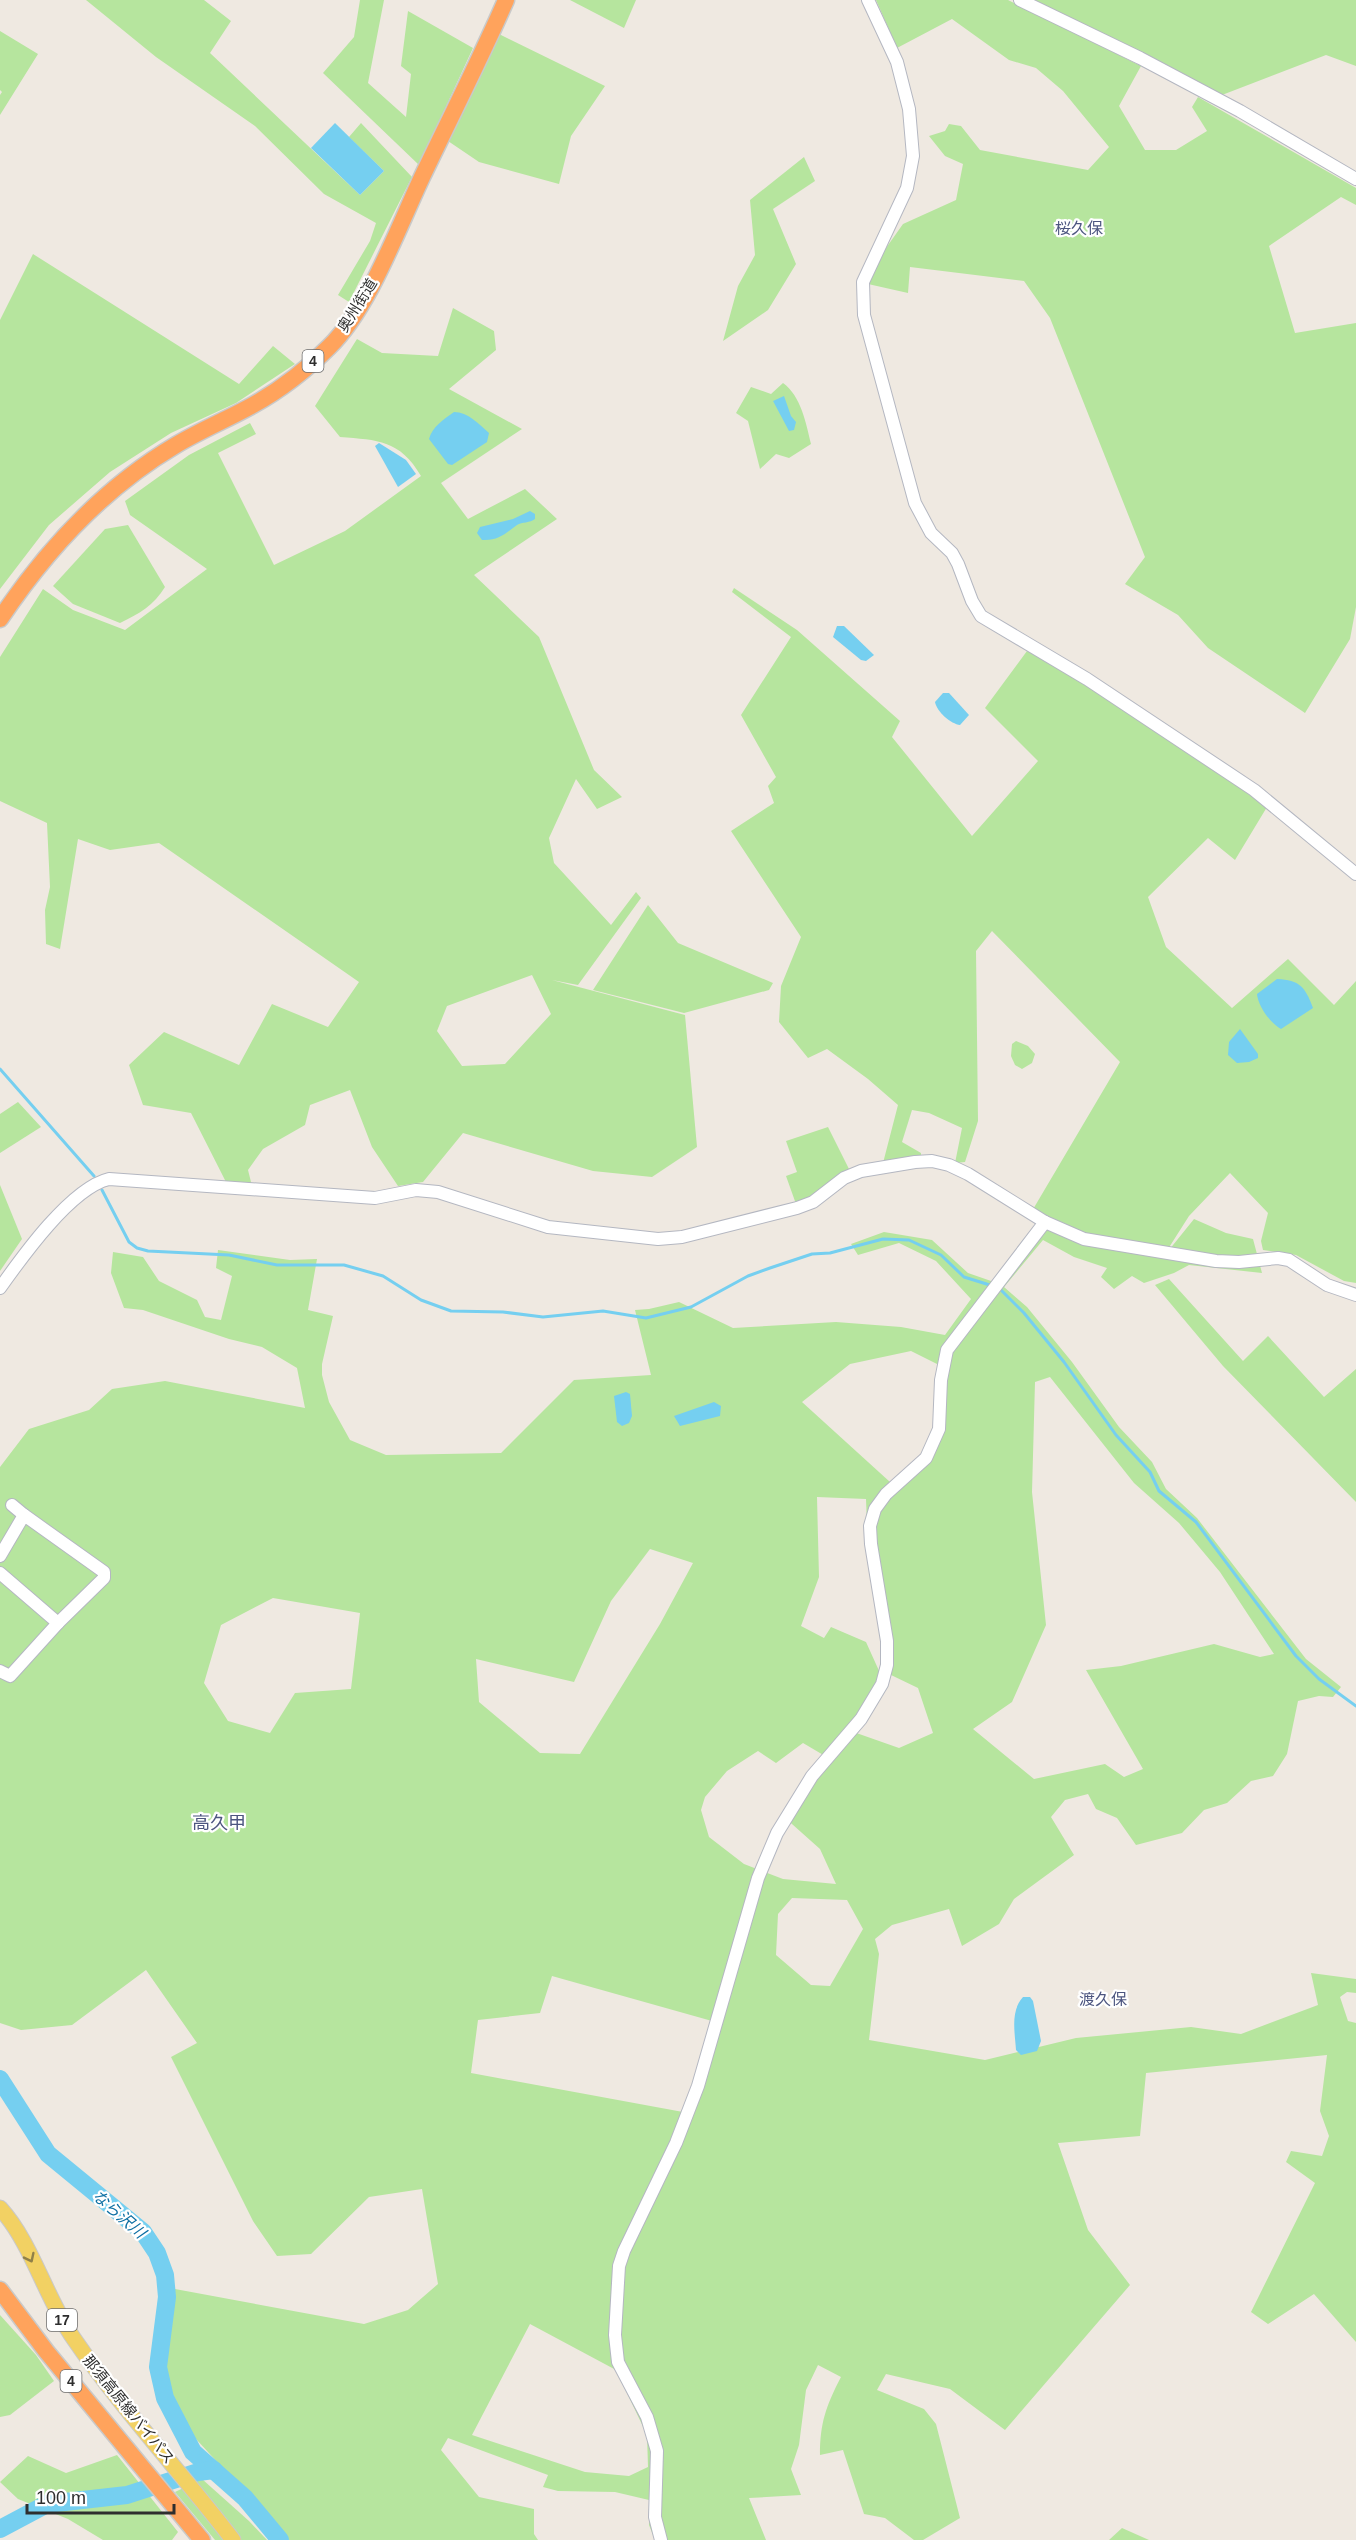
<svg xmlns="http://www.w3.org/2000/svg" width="1356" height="2540" viewBox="0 0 1356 2540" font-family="Helvetica,'Noto Sans JP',sans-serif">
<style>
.green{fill:#b6e59e;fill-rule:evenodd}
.water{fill:#75cff0}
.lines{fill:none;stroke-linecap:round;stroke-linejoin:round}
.stream{stroke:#75cff0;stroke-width:3}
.river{stroke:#75cff0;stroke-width:18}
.minor-casing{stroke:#b4b7c1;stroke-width:14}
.major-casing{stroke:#c9c9c9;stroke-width:17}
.highway-casing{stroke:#c9c9c9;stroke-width:19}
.minor{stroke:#fff;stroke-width:12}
.major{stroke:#f2d163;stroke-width:15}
.highway{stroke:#ffa35c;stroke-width:16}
.oneway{stroke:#908048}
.labels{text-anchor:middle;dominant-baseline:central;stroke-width:4.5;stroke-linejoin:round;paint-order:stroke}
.shield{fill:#fff;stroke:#6d6d6d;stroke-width:1.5}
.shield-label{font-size:14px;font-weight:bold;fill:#2e2e2e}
.street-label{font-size:15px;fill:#2e2e2e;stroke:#fff}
.neighbourhood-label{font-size:16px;fill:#4d5680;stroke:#fff}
.water-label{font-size:16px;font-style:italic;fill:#0d6fa3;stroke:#fff}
.quarter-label{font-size:18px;fill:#4d5680;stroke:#fff}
</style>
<rect width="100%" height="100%" fill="#efe9e1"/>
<g class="green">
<polygon points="86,0 204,0 231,21 210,53 360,195 384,171 349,137 361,123 412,177 349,302 338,295 370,241 376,223 324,194 255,126 156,57"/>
<polygon points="360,0 384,0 368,83 406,117 411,74 401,66 408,11 473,48 419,165 323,73 354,37"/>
<polygon points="570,0 636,0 624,28"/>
<polygon points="876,0 1008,0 1141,66 1119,106 1145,150 1176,150 1207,131 1192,107 1198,97 1356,188 1356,205 1341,197 1269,246 1295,333 1356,323 1356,607 1350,639 1305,713 1208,648 1178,615 1125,584 1145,557 1050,318 1024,281 910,267 908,293 868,284 874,265 903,224 956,200 963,164 945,156 929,136 945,131 949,124 961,126 980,150 1088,170 1109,147 1063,91 1036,68 1009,60 952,19 897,48"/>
<polygon points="1032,0 1356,0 1356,66 1326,55 1222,95"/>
<polygon points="0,31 38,54 0,115 0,95 2,92 0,90"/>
<polygon points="499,34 605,86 571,136 559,184 479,162 448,141"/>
<polygon points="804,157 815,181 773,209 796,264 768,310 723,341 738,286 755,255 750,200"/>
<polygon points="33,254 239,384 273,346 295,364 236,403 171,433 110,472 49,525 0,589 0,320"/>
<path d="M453,308L494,331L496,350L449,389L522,429L441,483L468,519L525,489L557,519L474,575L539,637L594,770L622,797L597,809L576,779L549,838L554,863L611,925L636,892L641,898L578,985L552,980L685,1015L697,1147L652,1177L593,1171L463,1133L423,1182L398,1186L372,1147L350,1090L310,1105L305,1125L263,1149L248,1170L252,1186L227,1184L191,1113L143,1105L129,1065L164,1032L239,1065L272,1004L328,1027L359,982L159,843L110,850L78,839L60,949L46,944L45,910L50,887L47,823L0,801V657L43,589L73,610L125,630L207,569L130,515L125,501L189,455L250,423L256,434L218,453L274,565L345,531L421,476C400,440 378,440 340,437L315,406L357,339L382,353L438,356ZM532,975L551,1014L505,1064L462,1066L437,1031L447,1006Z"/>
<path d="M783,383C801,396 806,423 811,444L789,458L776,454L760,469L748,421L736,413L751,387L771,394Z"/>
<path d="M128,525L165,587C154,605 139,614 120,623L73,604L53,586L105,529Z"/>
<polygon points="734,588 797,630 900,721 892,737 972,836 1038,761 985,708 1027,651 1091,686 1247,790 1267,807 1235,860 1208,838 1148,897 1166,947 1232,1008 1288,959 1334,1005 1356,981 1356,1283 1344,1281 1296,1255 1263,1250 1261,1241 1268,1213 1230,1173 1189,1216 1168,1249 1087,1235 1032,1211 1120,1062 992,931 976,951 978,1121 965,1162 955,1163 962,1128 929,1113 912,1110 902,1142 921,1153 921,1157 883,1163 898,1105 868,1079 827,1049 808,1058 779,1022 781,986 801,937 731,831 774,803 768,786 776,777 741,715 791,637 732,592"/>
<polygon points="648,905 678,943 773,983 769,990 684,1013 593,990"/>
<polygon points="1016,1041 1028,1046 1035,1054 1032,1063 1022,1069 1015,1065 1011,1056 1012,1044"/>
<polygon points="18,1102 41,1127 0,1153 0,1114"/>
<polygon points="828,1127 850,1171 811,1198 796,1204 786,1176 797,1172 786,1141"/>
<polygon points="0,1185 22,1239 0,1271"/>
<path d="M1194,1219L1226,1233L1253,1239L1262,1273L1189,1265L1174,1273L1144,1283L1132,1276L1114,1289L1101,1277L1107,1268L1074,1257L1043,1240L1004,1287L1027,1307L1072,1362L1119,1427L1152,1462L1166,1489L1197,1518L1306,1659L1341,1687L1333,1697L1319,1696L1298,1701L1287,1754L1273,1776L1251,1781L1227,1803L1204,1810L1182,1833L1136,1845L1117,1818L1096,1809L1088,1794L1065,1800L1051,1817L1074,1855L1014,1899L999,1924L962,1946L949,1909L892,1925L875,1939L879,1954L869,2040L985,2060L1076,2038L1191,2027L1241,2034L1318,2005L1311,1973L1356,1979V1993L1347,1992L1340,1997L1348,2021L1356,2023V2342L1314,2294L1268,2324L1251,2312L1315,2183L1286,2162L1291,2151L1322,2156L1329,2136L1320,2111L1327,2055L1146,2073L1140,2136L1058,2143L1088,2230L1130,2285L1005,2430L950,2389L886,2374L877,2390L924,2409L936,2424L960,2518L923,2540H914L885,2518L864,2514L843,2450L820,2455C820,2423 826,2406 841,2377L818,2365L806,2390L799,2445L791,2469L801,2495L749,2498L766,2540H655L649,2525V2500L615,2492L558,2491L543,2487L548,2475L448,2438L441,2450L479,2497L534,2509V2534L538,2540H289L185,2427L167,2379V2345L175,2289L364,2324L408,2310L438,2284L422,2189L369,2197L311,2254L277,2256L253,2221L171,2057L197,2043L146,1970L72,2025L21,2030L0,2023V1467L29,1429L89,1410L112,1389L165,1381L305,1408L297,1368L262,1347L229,1339L143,1310L124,1308L111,1273L113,1252L143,1257L159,1281L197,1300L205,1317L221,1320L232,1276L216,1268L218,1250L290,1260L317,1259L308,1310L333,1316L322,1364V1375L329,1402L350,1440L386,1455L501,1453L574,1380L651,1375L635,1310L649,1309L679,1302L733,1328L836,1322L901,1327L945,1335L971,1299L936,1261L899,1243L858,1255L851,1244L884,1232L932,1240L968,1273L994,1282L1039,1223L1087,1237L1169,1250ZM911,1351L941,1366L933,1430L920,1456L890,1482L802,1402L850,1364ZM1050,1377L1134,1483L1179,1523L1220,1572L1274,1654L1260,1657L1214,1644L1121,1666L1086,1670L1143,1769L1124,1777L1105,1764L1034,1779L973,1729L1012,1702L1046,1625L1032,1492L1035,1382ZM817,1497L866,1499L867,1524L891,1675L918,1688L933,1733L899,1748L845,1729L869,1702L880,1673L866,1642L831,1627L824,1638L801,1626L819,1577ZM650,1549L693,1563L660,1624L580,1754L540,1753L479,1702L476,1659L574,1682L611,1601ZM273,1598L360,1613L351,1689L295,1693L270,1733L228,1721L204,1683L221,1625ZM803,1743L825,1756L783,1816L820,1849L836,1884L783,1879L744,1864L709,1837L701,1810L705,1797L727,1771L758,1751L776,1763ZM792,1898L847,1900L863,1929L830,1986L811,1985L776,1955L778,1914ZM552,1976L712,2021L683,2112L471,2073L478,2020L540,2013ZM530,2324L616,2370L647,2435L648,2467L629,2476L585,2472L472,2435Z"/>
<polygon points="1169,1279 1243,1361 1268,1336 1324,1397 1356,1369 1356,1502 1223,1366 1155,1285"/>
<polygon points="0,2315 36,2355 54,2381 10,2415 0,2417"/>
<polygon points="117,2455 178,2532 172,2540 103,2540 68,2519 18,2499 0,2482 28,2456 66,2473"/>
<polygon points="202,2479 249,2521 267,2540 215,2540 175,2492"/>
<polygon points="1122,2528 1149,2540 1109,2540"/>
</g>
<g class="water">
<polygon points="335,123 384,171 360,195 311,148"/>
<polygon points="784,396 791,416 796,422 794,430 789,431 773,401"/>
<path d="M454,412C468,412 479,424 489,433L487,442L452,465L448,464L429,439C432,427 444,419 454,412Z"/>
<polygon points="379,443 406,460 416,474 398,487 375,446"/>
<path d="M530,511L535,514V519C530,523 522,522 517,525C505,534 498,541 482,540L477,533L480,527L513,519Z"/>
<polygon points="837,626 844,626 874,655 866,661 861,660 833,637"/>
<path d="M943,693H949L969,715L960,725C951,724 937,712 935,702Z"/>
<path d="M1277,979C1300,980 1305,987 1313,1008L1281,1029C1270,1023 1258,1006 1257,994Z"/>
<polygon points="1240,1029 1258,1054 1258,1058 1249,1062 1237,1063 1228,1055 1229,1042"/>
<polygon points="626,1392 630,1394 632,1416 629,1423 622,1426 617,1422 614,1396"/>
<polygon points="714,1402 721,1406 720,1416 680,1426 674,1416"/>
<path d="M1023,1997H1030L1033,2001L1041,2041L1037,2051L1021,2055L1016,2050C1015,2033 1010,2011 1023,1997Z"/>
</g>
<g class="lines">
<g class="stream">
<polyline points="0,1069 94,1176"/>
<polyline points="102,1190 129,1242 137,1248 148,1251 229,1255 277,1265 344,1265 383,1276 421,1300 451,1311 503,1312 543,1317 603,1311 646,1318 691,1307 748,1276 770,1268 812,1254 830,1253 883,1239 909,1240 941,1255 964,1277 993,1286"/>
<polyline points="999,1288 1024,1313 1064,1362 1116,1435 1150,1472 1159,1491 1196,1522 1296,1656 1319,1679 1356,1706"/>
</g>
<g class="river">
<polyline points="0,2079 48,2154 143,2232 157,2253 165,2275 167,2297 158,2367 165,2398 193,2452 245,2498 280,2540"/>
<polyline points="0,2529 47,2504 127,2495 198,2472 214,2470"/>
</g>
<g class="minor-casing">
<g id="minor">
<polyline points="868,0 897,62 909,109 913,156 907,188 863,282 864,315 915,503 931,533 952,553 958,564 972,601 981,616 1087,679 1254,790 1356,874"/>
<polyline points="1020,0 1140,58 1240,111 1356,179"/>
<path d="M0,1288C22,1257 71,1188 109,1179L375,1198L416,1190L438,1192L548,1227L658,1239L682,1237L797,1208L813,1202L844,1178L861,1171L915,1162L932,1161L949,1165L968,1174L1045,1222L1084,1239L1216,1261L1239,1262L1278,1258L1289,1260L1327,1285L1356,1295"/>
<polyline points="12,1505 24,1515"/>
<polyline points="0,1556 24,1515 104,1572 104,1578 58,1623 10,1676 0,1671"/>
<polyline points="0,1573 58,1623"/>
<polyline points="661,2540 655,2517 657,2451 647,2417 618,2362 615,2335 618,2283 619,2266 624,2251 676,2143 698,2086 758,1878 777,1833 812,1776 861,1719 882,1684 887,1665 887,1641 871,1544 870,1526 875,1509 886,1494 926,1458 939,1429 941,1380 947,1350 1045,1222"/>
</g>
</g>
<g class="major-casing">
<path id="major" d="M0,2208C32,2243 46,2299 74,2339C122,2409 181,2472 233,2540"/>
</g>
<g class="highway-casing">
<g id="highway">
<path d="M0,619C47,549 103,488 176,445C201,430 228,419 253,405C280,390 307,369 329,347C369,308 398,228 422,177C450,118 480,60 506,0"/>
<polyline points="0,2290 46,2351 202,2540"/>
</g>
</g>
<use href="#minor" class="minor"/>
<use href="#major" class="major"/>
<use href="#highway" class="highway"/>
</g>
<defs><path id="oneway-chevron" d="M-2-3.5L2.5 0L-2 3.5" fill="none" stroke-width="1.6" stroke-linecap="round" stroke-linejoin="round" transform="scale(1.5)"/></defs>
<use class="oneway" href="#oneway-chevron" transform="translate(30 2258) rotate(64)"/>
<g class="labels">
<g class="shield">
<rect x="302.5" y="350" width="21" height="22" rx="4.5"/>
<rect x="47" y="2309" width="30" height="22" rx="4.5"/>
<rect x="60.5" y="2370" width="21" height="22" rx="4.5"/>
</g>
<g class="shield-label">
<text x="313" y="361">4</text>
<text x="62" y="2320">17</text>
<text x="71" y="2381">4</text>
</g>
<g class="street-label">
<text transform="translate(357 305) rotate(-58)">奥州街道</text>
<text transform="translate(129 2409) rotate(51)">那須高原線バイパス</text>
</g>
<g class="neighbourhood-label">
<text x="1079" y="228">桜久保</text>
<text x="1103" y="1999">渡久保</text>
</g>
<g class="water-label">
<text transform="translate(119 2214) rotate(41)">なら沢川</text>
</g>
<g class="quarter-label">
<text x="219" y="1823">高久甲</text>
</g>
</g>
<path d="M27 2504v9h147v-9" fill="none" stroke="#2e2e2e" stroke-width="3"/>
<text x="36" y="2504" font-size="18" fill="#2e2e2e" stroke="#ffffff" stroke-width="4.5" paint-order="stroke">100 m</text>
</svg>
